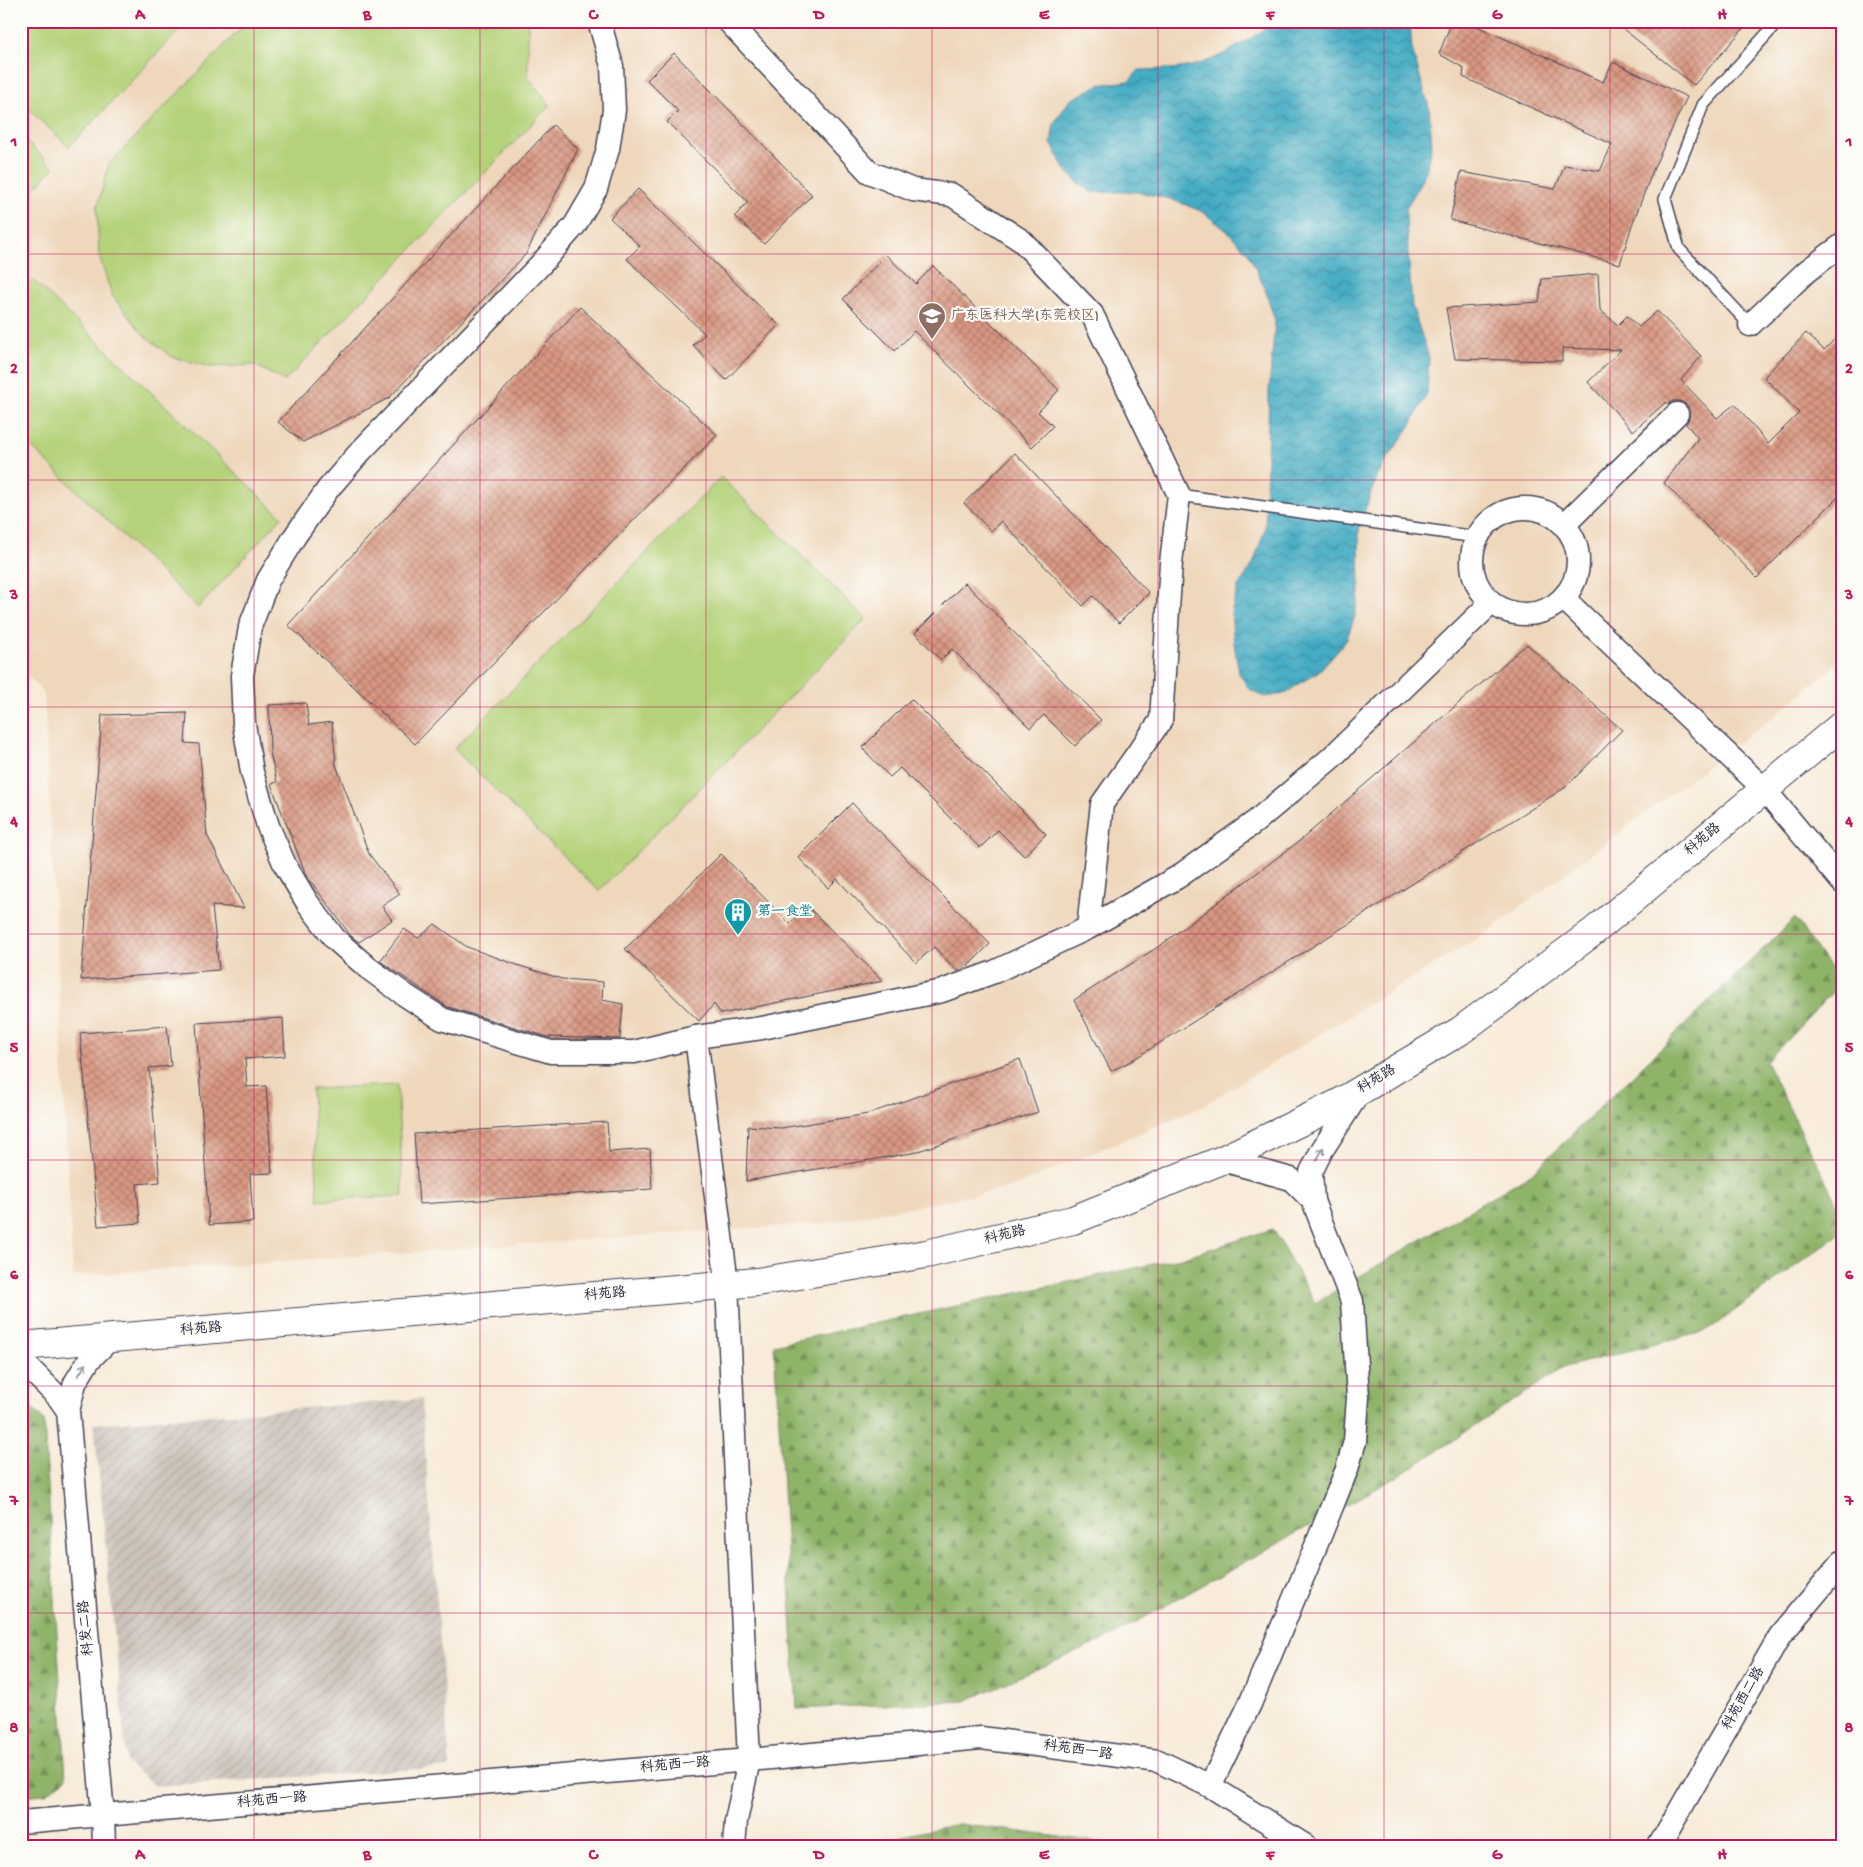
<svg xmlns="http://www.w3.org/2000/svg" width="1863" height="1867" viewBox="0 0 1863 1867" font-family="'Gochi Hand','LXGW WenKai TC',sans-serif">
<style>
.built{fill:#eed7bb}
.industrial{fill:url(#industrial-furrows)}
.forest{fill:url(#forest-firs);stroke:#586b52}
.pitch{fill:#b4d279;stroke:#6b7a5a}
.water{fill:url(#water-waves);stroke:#33677f}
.building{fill:url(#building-cross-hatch)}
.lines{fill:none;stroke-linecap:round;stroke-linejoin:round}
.service-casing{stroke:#424053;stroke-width:14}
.minor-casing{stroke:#424053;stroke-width:25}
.tertiary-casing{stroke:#424053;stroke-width:30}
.service{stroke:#fff;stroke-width:11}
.minor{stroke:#fff;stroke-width:22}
.tertiary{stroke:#fff;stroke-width:28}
.oneway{stroke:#9c9ca7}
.grid{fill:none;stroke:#c2185b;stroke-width:1;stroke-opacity:0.55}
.labels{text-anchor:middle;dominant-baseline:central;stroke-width:4.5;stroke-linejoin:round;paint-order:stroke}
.education-label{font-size:14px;fill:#785e54;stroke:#fdfcf7;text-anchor:start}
.street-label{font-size:14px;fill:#22223b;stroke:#fdfcf7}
.culture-label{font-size:14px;fill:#0d838f;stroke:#fdfcf7;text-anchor:start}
.neatline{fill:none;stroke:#c2185b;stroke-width:2}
.grid-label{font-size:16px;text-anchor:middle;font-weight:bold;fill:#c2185b}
</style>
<defs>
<pattern id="industrial-furrows" width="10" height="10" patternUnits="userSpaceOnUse" patternTransform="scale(1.25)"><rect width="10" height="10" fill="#ccc2b9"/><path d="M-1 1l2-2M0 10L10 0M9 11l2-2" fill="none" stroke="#afa6a0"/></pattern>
<pattern id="forest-firs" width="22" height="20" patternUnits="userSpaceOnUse" patternTransform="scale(1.25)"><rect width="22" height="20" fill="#8fb469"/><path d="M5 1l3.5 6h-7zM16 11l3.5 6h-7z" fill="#749258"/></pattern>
<pattern id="water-waves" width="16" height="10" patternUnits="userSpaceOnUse" patternTransform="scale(1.25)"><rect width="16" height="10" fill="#44acc3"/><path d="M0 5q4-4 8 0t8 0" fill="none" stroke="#388ca0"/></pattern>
<pattern id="building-cross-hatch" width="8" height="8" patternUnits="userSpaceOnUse" patternTransform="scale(1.25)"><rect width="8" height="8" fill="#da9882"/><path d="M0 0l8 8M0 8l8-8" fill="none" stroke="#b07c6c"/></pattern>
</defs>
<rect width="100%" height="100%" fill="#fdfcf7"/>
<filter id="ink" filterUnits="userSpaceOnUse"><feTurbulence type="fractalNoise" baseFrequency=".02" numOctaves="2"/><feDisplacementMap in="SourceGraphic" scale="10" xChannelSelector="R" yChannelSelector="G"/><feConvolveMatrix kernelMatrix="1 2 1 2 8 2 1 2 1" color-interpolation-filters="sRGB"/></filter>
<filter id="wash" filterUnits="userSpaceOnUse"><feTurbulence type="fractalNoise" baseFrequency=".0096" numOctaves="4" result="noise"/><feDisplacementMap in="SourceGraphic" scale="20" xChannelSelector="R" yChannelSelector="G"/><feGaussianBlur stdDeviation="1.12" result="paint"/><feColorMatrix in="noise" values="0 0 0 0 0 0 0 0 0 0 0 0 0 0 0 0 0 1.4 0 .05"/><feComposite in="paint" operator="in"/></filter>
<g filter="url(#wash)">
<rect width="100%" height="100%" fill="#f8ebd9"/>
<polygon class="built" points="21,21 1842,21 1842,659 1777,714 1486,933 1197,1109 1007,1189 825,1223 73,1276 44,693 21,668"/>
<polygon class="industrial" points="421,1399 450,1767 155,1786 127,1763 94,1424"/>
<g class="forest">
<polygon points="1795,918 1841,983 1766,1062 1842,1213 1842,1232 1707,1331 1565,1367 1397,1477 1104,1640 965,1701 797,1709 774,1345 1181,1258 1273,1229 1315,1303 1531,1174"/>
<polygon points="21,1396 44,1421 66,1779 46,1794 21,1796"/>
<polygon points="959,1824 1123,1845 1124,1846 853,1846"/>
</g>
<g class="pitch">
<polygon points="21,21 188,21 69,147 21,102"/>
<polygon points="248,21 526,21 528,25 528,77 550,105 285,381 254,365 211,367 172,357 143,334 112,295 99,256 97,208 109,164"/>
<polygon points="21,136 54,168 21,202"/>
<polygon points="33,280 282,517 198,608 21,437 21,293"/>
<polygon points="721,477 866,619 599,891 454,749"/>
<polygon points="397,1085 403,1196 318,1200 312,1089"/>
</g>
<path class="water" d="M1277,21H1410L1412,49L1429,107L1432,144L1426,171L1415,193L1406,208V220L1412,306L1429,357L1427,394L1411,425L1383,465L1371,492L1359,530L1360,593L1354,619L1346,641L1319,671L1284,694L1265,697L1249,689L1239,673L1234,644L1231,613L1238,587L1253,564L1265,529L1269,390L1275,321L1265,289L1248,253L1228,232L1203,212L1171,199L1137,192H1091L1078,183L1064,168L1051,143L1054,123L1069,101L1098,85L1129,81L1139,70C1159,69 1183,70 1202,63C1229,54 1254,36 1277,21Z"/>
<g id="blocks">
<g class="building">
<polygon points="1452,21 1465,21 1603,82 1613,62 1687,97 1655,165 1632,225 1620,264 1450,220 1461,172 1555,189 1565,165 1600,171 1612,144 1463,77 1464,68 1439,54"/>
<polygon points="1613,21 1750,21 1694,85"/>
<polygon points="674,53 812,195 764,244 735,216 748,202 667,122 678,111 647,80"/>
<polygon points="553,125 578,149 526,254 389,398 303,442 278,422"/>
<polygon points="638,189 779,325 726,380 693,345 705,334 627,259 640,246 610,218"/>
<polygon points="886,255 916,284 933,266 1059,390 1038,412 1053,426 1032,447 914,331 895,351 843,299"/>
<polygon points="1598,274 1600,310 1618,325 1627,316 1639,327 1657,311 1701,356 1681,380 1717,418 1735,404 1768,444 1799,413 1764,377 1806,333 1824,350 1842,332 1842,493 1757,578 1664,483 1698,438 1686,424 1690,417 1690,410 1687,405 1680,401 1673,401 1668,404 1666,402 1633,431 1588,382 1621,350 1562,348 1562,361 1455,359 1446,308 1539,302 1542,279"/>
<polygon points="580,307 717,435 415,744 288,625"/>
<polygon points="1015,453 1149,593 1119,623 1093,596 1083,606 1001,521 991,531 964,503"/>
<polygon points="965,583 1101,720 1075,746 1044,715 1030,728 952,649 941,660 915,633"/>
<polygon points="1527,644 1622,730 1566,787 1131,1061 1111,1071 1074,1000 1161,945 1302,839"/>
<polygon points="911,699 1046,834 1024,856 998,830 980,848 900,768 890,777 862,748"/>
<polygon points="306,703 309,725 332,722 336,765 369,854 400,894 382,906 392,920 359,942 351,936 306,875 271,784 277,782 270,753 269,705"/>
<polygon points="187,713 185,743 199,744 207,835 244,908 212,906 219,970 81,980 102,715"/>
<polygon points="852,803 990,944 966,968 957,971 934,947 916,963 837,879 828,888 798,857"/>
<polygon points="721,854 790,924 807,906 883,981 721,1014 714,1004 699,1021 625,949"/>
<polygon points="435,924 467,947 520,966 562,979 603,982 602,1000 623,1004 620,1039 548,1037 448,1007 380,961 404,929 418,938"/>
<polygon points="283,1018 285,1056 245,1059 247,1087 266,1086 272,1173 250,1174 253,1222 209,1225 196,1023"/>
<polygon points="167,1026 171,1066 149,1068 160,1182 137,1184 140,1223 98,1226 80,1033"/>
<polygon points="1020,1059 1038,1112 912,1153 746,1181 748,1126 781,1128 868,1114"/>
<polygon points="607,1122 609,1152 650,1149 652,1189 419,1204 414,1134"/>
</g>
</g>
</g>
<g filter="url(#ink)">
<use href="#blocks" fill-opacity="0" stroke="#424053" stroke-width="1"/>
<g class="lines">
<g class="service-casing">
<g id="service">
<polyline points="1750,325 1679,249 1665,199 1703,105 1775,25 1781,21"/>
<polyline points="1179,495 1476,537"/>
</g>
</g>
<g class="minor-casing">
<g id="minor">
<polyline points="599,21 612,66 614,110 608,149 596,189 575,225 542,263 360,452 328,489 295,536 268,580 250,627 242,676 244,724 252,772 268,826 285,865 307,902 335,939 368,968 405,995 442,1019 551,1052 634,1052 696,1037 762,1028 942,991 994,972 1088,928 1178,877 1255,822 1331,758 1491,603"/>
<polyline points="728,21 869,172 913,190 952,195 1022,241 1092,314 1179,495 1171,563 1161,720 1102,804 1088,928"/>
<polyline points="1750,325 1807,271 1842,245"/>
<circle cx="1525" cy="561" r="53"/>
<polyline points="1564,525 1677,414"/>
<polyline points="1563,598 1764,789 1842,882"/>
<polyline points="696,1037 727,1284 749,1760 736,1821 734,1846"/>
<polyline points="1222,1160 1291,1179 1313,1201"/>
<polyline points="21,1360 59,1398 68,1411"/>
<polyline points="1210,1786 1250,1704 1320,1536 1347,1469 1355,1441 1358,1397 1352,1301 1313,1201 1311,1172 1322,1150 1360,1091"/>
<polyline points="21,1822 749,1760 981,1738 1158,1761 1210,1786 1306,1846"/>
<polyline points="104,1846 103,1815 68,1411 75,1383 89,1360 111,1338"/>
<polyline points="1659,1846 1780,1636 1842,1562"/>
</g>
</g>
<g class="tertiary-casing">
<polyline id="tertiary" points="21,1346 757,1282 926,1254 1073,1220 1222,1160 1341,1102 1460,1031 1593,932 1842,725"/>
</g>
<use href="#service" class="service"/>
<use href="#minor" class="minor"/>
<use href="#tertiary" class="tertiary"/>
</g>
<defs><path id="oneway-shaft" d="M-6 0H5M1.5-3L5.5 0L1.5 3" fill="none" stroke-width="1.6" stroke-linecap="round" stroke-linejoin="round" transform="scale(1.25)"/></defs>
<g class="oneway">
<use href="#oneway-shaft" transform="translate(1320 1154) rotate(-63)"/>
<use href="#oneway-shaft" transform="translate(82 1370) rotate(-58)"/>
</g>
</g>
<path class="grid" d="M254,21V1846M480,21V1846M706,21V1846M932,21V1846M1158,21V1846M1384,21V1846M1610,21V1846M21,254H1842M21,480H1842M21,707H1842M21,934H1842M21,1160H1842M21,1386H1842M21,1613H1842"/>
<defs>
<g id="university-pin" transform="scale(1.4375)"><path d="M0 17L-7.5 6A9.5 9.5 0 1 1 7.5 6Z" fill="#8d6e63" stroke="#fdfcf7"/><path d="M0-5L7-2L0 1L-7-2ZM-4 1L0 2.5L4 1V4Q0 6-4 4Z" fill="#fff"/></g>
<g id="building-pin" transform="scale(1.4375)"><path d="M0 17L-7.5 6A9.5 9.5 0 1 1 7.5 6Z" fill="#0f9aa8" stroke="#fdfcf7"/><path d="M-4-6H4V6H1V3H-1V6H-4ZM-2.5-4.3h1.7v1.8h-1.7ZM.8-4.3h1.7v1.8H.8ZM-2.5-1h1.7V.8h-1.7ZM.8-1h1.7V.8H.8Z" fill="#fff"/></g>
</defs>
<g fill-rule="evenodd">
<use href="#university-pin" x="932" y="316"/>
<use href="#building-pin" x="738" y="912"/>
</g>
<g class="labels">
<g class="education-label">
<text x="951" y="316">广东医科大学(东莞校区)</text>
</g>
<g class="street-label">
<text transform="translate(1703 840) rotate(-40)">科苑路</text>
<text transform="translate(1377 1080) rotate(-31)">科苑路</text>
<text transform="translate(1005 1236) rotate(-13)">科苑路</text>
<text transform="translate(605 1295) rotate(-5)">科苑路</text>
<text transform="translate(201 1330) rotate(-5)">科苑路</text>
<text transform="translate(87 1628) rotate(-95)">科发二路</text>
<text transform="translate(1744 1699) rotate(-60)">科苑西二路</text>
<text transform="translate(1078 1751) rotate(8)">科苑西一路</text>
<text transform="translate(675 1766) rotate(-5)">科苑西一路</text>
<text transform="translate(272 1801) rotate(-5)">科苑西一路</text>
</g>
<g class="culture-label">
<text x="757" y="912">第一食堂</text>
</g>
</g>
<rect width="1863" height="1867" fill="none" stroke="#fdfcf7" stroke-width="55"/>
<rect x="28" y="28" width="1808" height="1812" class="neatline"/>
<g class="grid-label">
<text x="140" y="19">A</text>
<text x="367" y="19">B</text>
<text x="593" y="19">C</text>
<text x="819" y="19">D</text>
<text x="1044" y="19">E</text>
<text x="1270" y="19">F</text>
<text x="1497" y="19">G</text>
<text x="1722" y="19">H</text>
<text x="14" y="146">1</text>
<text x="1849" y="146">1</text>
<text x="14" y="373">2</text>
<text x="1849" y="373">2</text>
<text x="14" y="599">3</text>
<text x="1849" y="599">3</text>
<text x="14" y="826">4</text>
<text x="1849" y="826">4</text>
<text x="14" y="1052">5</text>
<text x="1849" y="1052">5</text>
<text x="14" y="1279">6</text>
<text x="1849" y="1279">6</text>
<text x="14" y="1505">7</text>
<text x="1849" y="1505">7</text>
<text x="14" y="1732">8</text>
<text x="1849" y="1732">8</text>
<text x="140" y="1859">A</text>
<text x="367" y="1859">B</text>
<text x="593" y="1859">C</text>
<text x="819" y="1859">D</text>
<text x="1044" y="1859">E</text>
<text x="1270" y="1859">F</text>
<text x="1497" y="1859">G</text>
<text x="1722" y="1859">H</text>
</g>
</svg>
